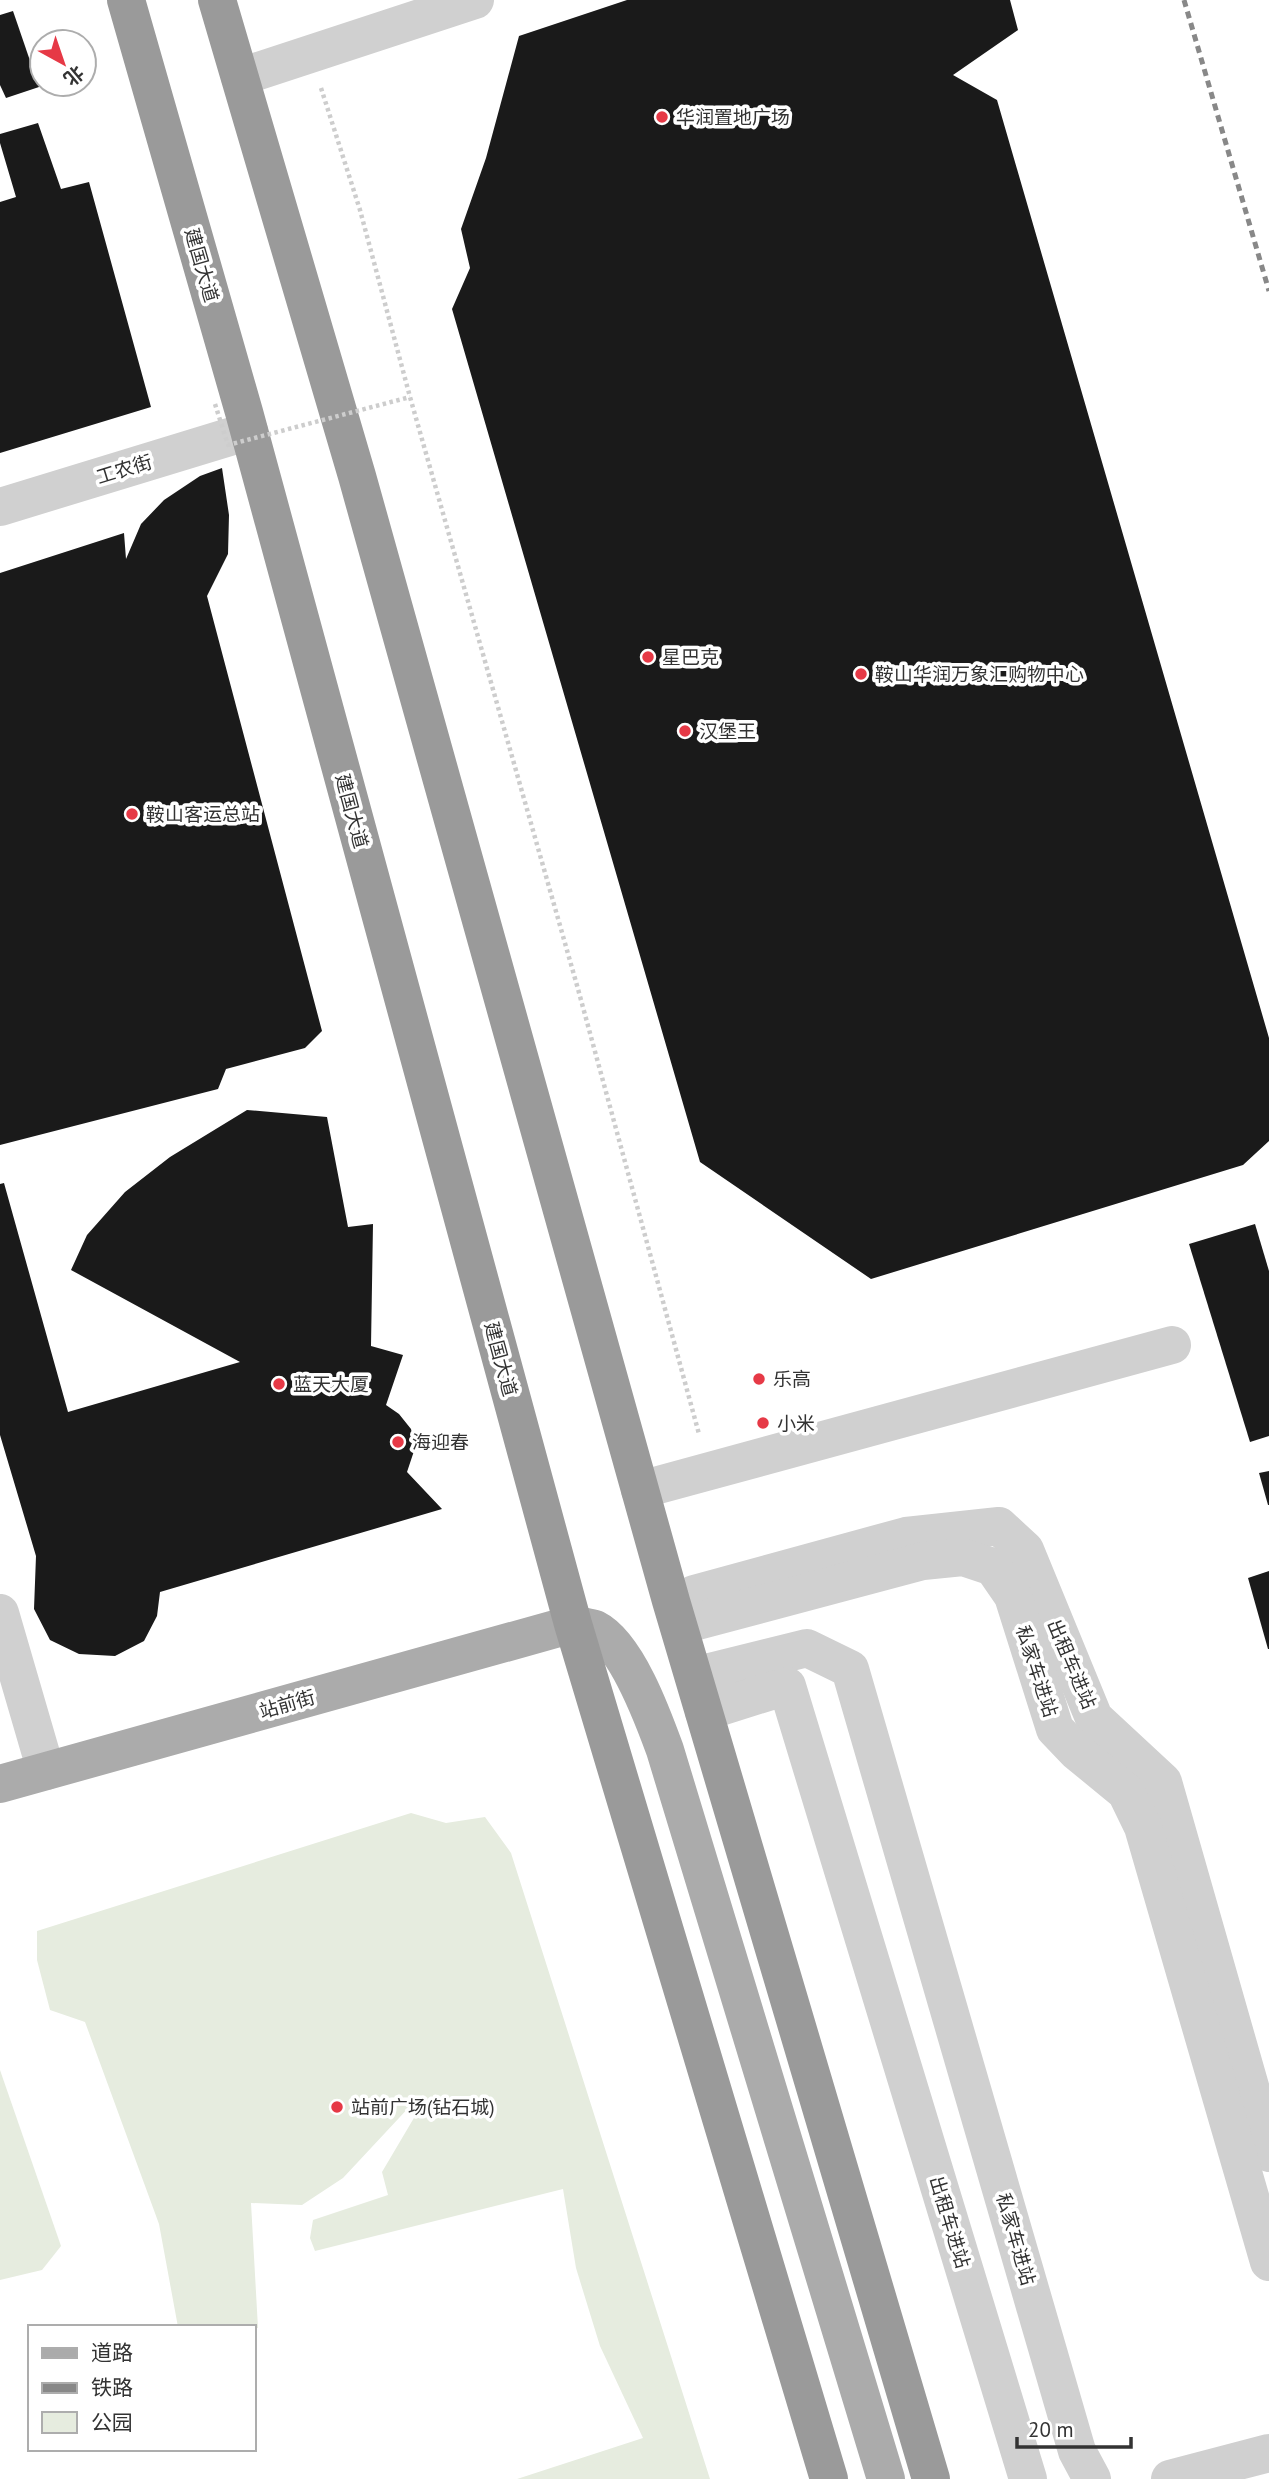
<svg xmlns="http://www.w3.org/2000/svg" width="1269" height="2479" viewBox="0 0 1269 2479" font-family="'PT Sans','Noto Sans SC',sans-serif">
<style>
.green{fill:#e6ecdf}
.building{fill:#1a1a1a}
.lines{fill:none;stroke-linecap:round;stroke-linejoin:round}
.path{stroke:#cdcdcd;stroke-width:4.5;stroke-dasharray:3.5 3.5;stroke-linecap:butt}
.minor{stroke:#d0d0d0;stroke-width:38}
.major{stroke:#ababab;stroke-width:38}
.highway{stroke:#9a9a9a;stroke-width:38}
.rail{stroke:#888;stroke-width:5;stroke-dasharray:7 5;stroke-linecap:butt}
.path-bridge{stroke:#cdcdcd;stroke-width:4.5;stroke-dasharray:3.5 3.5;stroke-linecap:butt}
.poi-dot{fill:#e63946;stroke:#fff;stroke-width:2.5}
.labels{text-anchor:middle;dominant-baseline:central;stroke-width:7;stroke-linejoin:round;paint-order:stroke}
.poi-label{font-size:19px;fill:#333;stroke:#fff;text-anchor:start}
.street-label{font-size:19px;fill:#333;stroke:#fff}
</style>
<rect width="100%" height="100%" fill="#fff"/>
<g class="green">
<polygon points="411,1813 446,1823 485,1817 511,1853 710,2479 517,2479 643,2438 600,2346 576,2268 563,2189 315,2251 310,2238 313,2220 388,2195 382,2172 421,2106 413,2103 343,2178 302,2205 251,2203 258,2328 178,2327 159,2224 85,2022 50,2010 37,1960 37,1931"/>
<polygon points="0,2070 61,2246 42,2270 0,2280"/>
</g>
<g class="building">
<polygon points="627,0 1010,0 1018,30 953,75 997,100 1269,1038 1269,1141 1243,1165 871,1279 700,1162 452,309 470,268 461,229 486,158 519,36"/>
<polygon points="13,11 39,87 6,98 0,85 0,15"/>
<polygon points="38,123 61,189 89,182 151,407 0,453 0,202 16,197 0,143 0,134"/>
<polygon points="222,468 229,515 228,554 207,596 322,1031 305,1048 226,1069 218,1089 0,1145 0,573 124,533 126,559 141,524 164,500 200,476"/>
<polygon points="247,1110 327,1117 348,1227 373,1224 371,1346 403,1355 386,1405 399,1414 411,1429 415,1448 407,1472 442,1509 160,1592 157,1616 144,1641 115,1656 79,1654 50,1640 34,1609 36,1556 0,1435 0,1184 4,1183 68,1412 240,1362 71,1270 87,1235 125,1192 170,1157"/>
<polygon points="1255,1224 1269,1271 1269,1436 1250,1442 1189,1244"/>
<polygon points="1269,1471 1269,1505 1268,1505 1259,1473"/>
<polygon points="1269,1571 1269,1649 1268,1649 1248,1578"/>
</g>
<g class="lines">
<polyline class="path" points="321,88 360,210 410,397 578,989 699,1434"/>
<g class="minor">
<polyline points="240,77 475,0"/>
<polyline points="0,507 249,431"/>
<polyline points="640,1490 1172,1345"/>
<polyline points="694,1594 906,1536 999,1526 1025,1550 1094,1718 1163,1782 1269,2153"/>
<polyline points="0,1613 46,1771"/>
<polyline points="679,1626 923,1561 963,1557 993,1567 1013,1596 1055,1729 1076,1751 1126,1792 1143,1827 1269,2262"/>
<polyline points="694,1676 807,1648 850,1669 1077,2451 1092,2479"/>
<polyline points="704,1712 787,1686 1028,2479"/>
<polyline points="1170,2479 1269,2453"/>
</g>
<path class="major" d="M0,1784L573,1624C580,1626 589,1627 595,1629C627,1645 653,1717 665,1750L886,2479"/>
<g class="highway">
<polyline points="126,0 244,412 573,1624 829,2479"/>
<polyline points="217,0 357,476 671,1601 931,2479"/>
</g>
<polyline class="rail" points="1184,0 1269,291"/>
<polyline class="path-bridge" points="215,404 228,445 410,397"/>
</g>
<g class="poi-dot">
<circle cx="662" cy="117" r="7"/>
<circle cx="648" cy="657" r="7"/>
<circle cx="861" cy="674" r="7"/>
<circle cx="685" cy="731" r="7"/>
<circle cx="132" cy="814" r="7"/>
<circle cx="759" cy="1379" r="7"/>
<circle cx="279" cy="1384" r="7"/>
<circle cx="763" cy="1423" r="7"/>
<circle cx="398" cy="1442" r="7"/>
<circle cx="337" cy="2107" r="7"/>
</g>
<g class="labels">
<g class="poi-label">
<text x="676" y="117">华润置地广场</text>
<text x="662" y="657">星巴克</text>
<text x="875" y="674">鞍山华润万象汇购物中心</text>
<text x="699" y="731">汉堡王</text>
<text x="146" y="814">鞍山客运总站</text>
<text x="773" y="1379">乐高</text>
<text x="293" y="1384">蓝天大厦</text>
<text x="777" y="1423">小米</text>
<text x="412" y="1442">海迎春</text>
<text x="351" y="2107">站前广场(钻石城)</text>
</g>
<g class="street-label">
<text transform="translate(202 265) rotate(74)">建国大道</text>
<text transform="translate(124 469) rotate(-17)">工农街</text>
<text transform="translate(352 811) rotate(75)">建国大道</text>
<text transform="translate(501 1359) rotate(75)">建国大道</text>
<text transform="translate(1072 1664) rotate(67)">出租车进站</text>
<text transform="translate(1037 1671) rotate(72)">私家车进站</text>
<text transform="translate(287 1704) rotate(-16)">站前街</text>
<text transform="translate(950 2222) rotate(73)">出租车进站</text>
<text transform="translate(1016 2239) rotate(74)">私家车进站</text>
</g>
</g>
<rect x="28" y="2325" width="228" height="126" fill="#ffffff" stroke="#adadad" stroke-width="2"/>
<rect x="42" y="2348" width="35" height="10" fill="#ababab" stroke="#adadad" stroke-width="2"/>
<text x="91" y="2360" font-size="21" fill="#333333">道路</text>
<rect x="42" y="2383" width="35" height="10" fill="#888888" stroke="#adadad" stroke-width="2"/>
<text x="91" y="2395" font-size="21" fill="#333333">铁路</text>
<rect x="42" y="2412" width="35" height="21" fill="#e6ecdf" stroke="#adadad" stroke-width="2"/>
<text x="91" y="2430" font-size="21" fill="#333333">公园</text>
<g transform="translate(63 63) rotate(140)"><circle r="33" fill="#ffffff" stroke="#adadad" stroke-width="2"/>
<path d="M0-5L12 26L0 18L-12 26Z" fill="#e63946"/>
<text y="-10" font-size="19" font-weight="bold" text-anchor="middle" fill="#333333">北</text>
</g>
<path d="M1017 2437v10h114v-10" fill="none" stroke="#333333" stroke-width="3.5"/>
<text x="1028" y="2437" font-size="21" fill="#333333" stroke="#ffffff" stroke-width="5" paint-order="stroke">20 m</text>
</svg>
